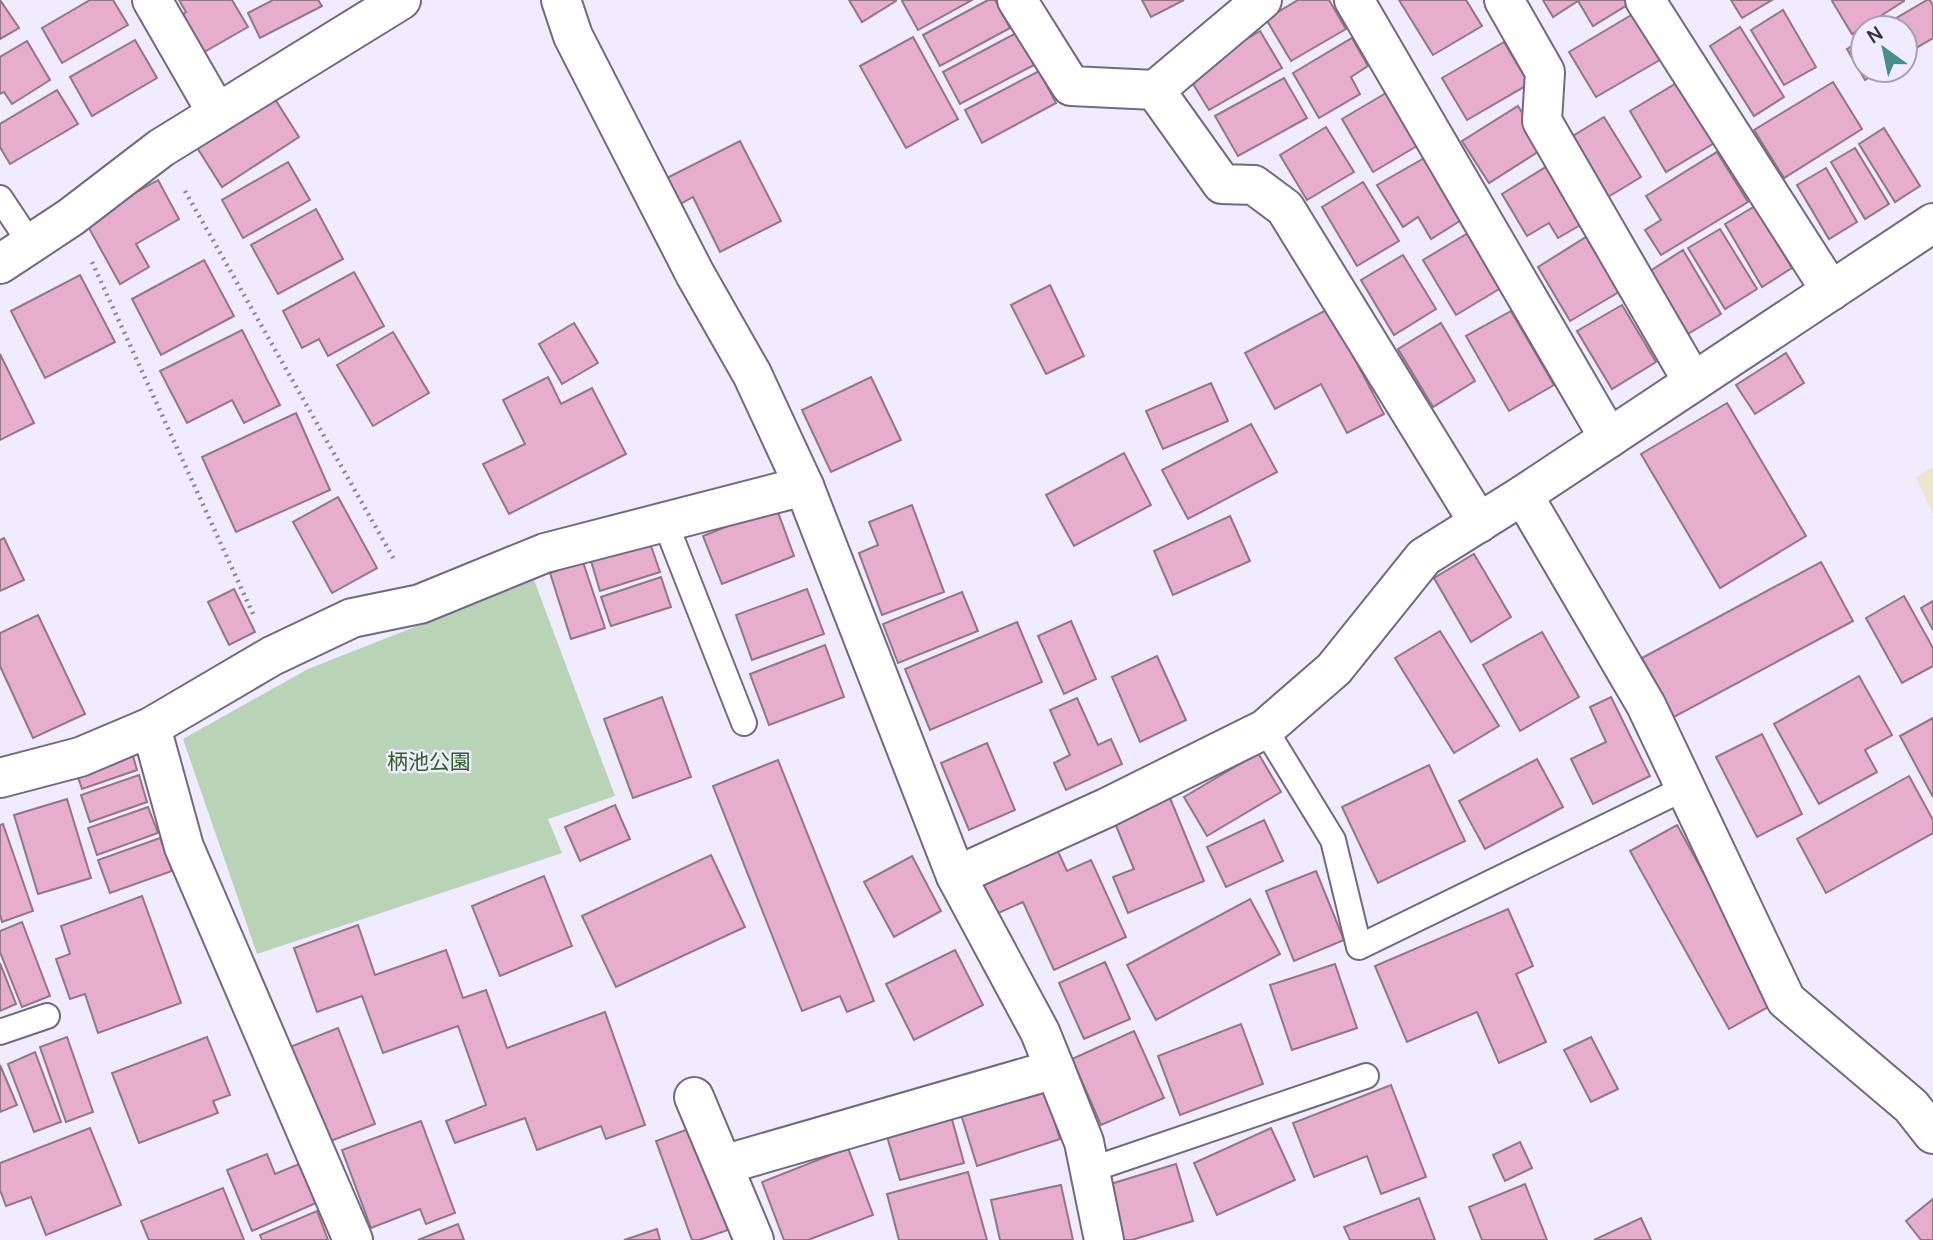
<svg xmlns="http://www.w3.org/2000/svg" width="1933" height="1240" viewBox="0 0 1933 1240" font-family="Manrope,'Noto Sans JP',sans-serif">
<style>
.education{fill:#ede4ce}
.green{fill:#b9d3b6}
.building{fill:#e7adcd;stroke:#937686;stroke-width:2}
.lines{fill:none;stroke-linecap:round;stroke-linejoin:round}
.service-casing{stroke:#716984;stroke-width:28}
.minor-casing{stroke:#716984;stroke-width:42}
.path{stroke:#898594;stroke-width:4.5;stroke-dasharray:2 5;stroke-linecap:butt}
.service{stroke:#fff;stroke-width:24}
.minor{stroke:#fff;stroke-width:38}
.labels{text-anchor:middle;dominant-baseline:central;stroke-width:5;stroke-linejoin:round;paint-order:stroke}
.park-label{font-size:21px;fill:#296124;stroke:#f0ebfe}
</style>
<rect width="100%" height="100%" fill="#f0ebfe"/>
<polygon class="education" points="1933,467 1933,514 1916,478"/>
<polygon class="green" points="534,580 615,796 548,819 562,853 257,954 183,739 308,669"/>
<g class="building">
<polygon points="0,0 19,28 0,39"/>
<polygon points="90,0 113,0 128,25 62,63 42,28"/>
<polygon points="179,0 232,0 248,27 199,55 177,18 186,12"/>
<polygon points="273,0 318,0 322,6 260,38 248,13"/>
<polygon points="849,0 896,0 896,1 862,22"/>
<polygon points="904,0 972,0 918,30 902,1"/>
<polygon points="988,0 995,0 1010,28 940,66 923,35"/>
<polygon points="1142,0 1184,0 1151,17"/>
<polygon points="1298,0 1329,0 1346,29 1291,61 1266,19"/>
<polygon points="1399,0 1466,0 1482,26 1433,55"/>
<polygon points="1543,0 1630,0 1632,2 1593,26 1578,1 1553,17"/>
<polygon points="1731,0 1772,0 1742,18"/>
<polygon points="1834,0 1904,0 1904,1 1852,34 1832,1"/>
<polygon points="1927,0 1930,0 1933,6 1933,38 1906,54 1905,28 1890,28 1888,23"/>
<polygon points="1783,10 1816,67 1784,85 1751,30"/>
<polygon points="1638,11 1665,57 1596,97 1569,52"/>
<polygon points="1740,27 1784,97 1754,116 1710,46"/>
<polygon points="1260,31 1282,68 1209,110 1187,74"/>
<polygon points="1016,33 1034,65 960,104 943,72"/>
<polygon points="913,37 958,119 906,148 860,66"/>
<polygon points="1352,38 1368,66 1351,77 1360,94 1319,118 1293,73"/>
<polygon points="1863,39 1863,70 1883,70 1865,80 1847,49"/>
<polygon points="135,40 157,78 92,116 70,77"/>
<polygon points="27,41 50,80 12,104 4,92 0,94 0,57"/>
<polygon points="1504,42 1529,84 1467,120 1442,78"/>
<polygon points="1039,71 1056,103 982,143 965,110"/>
<polygon points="1284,78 1307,118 1238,156 1215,116"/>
<polygon points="1680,81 1716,142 1666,172 1630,111"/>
<polygon points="1833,82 1862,129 1784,178 1754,130"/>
<polygon points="57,90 78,124 10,164 0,147 0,124"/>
<polygon points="1386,93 1417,146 1373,172 1342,119"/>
<polygon points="273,96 299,137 222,187 196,146"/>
<polygon points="1518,106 1544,148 1489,183 1462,141"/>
<polygon points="1604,117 1641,177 1608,197 1571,137"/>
<polygon points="1326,127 1354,172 1307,200 1280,155"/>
<polygon points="1884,128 1920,186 1895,202 1859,144"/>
<polygon points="740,141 781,221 720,252 693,197 677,206 663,180"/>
<polygon points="1855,148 1889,204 1865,219 1831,162"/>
<polygon points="1717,152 1748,202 1661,255 1645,230 1661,220 1646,196"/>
<polygon points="1426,157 1463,219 1431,239 1418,217 1403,227 1377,185"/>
<polygon points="288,162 310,200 243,238 222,200"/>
<polygon points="1549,165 1584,223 1558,238 1549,223 1527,236 1502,194"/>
<polygon points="1826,168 1857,222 1829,239 1797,185"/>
<polygon points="158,180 179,219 136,244 149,267 120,284 85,221"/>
<polygon points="1363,182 1399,241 1357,266 1322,207"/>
<polygon points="1755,206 1792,268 1762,287 1725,224"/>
<polygon points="316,209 343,259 278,294 251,245"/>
<polygon points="1720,229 1757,289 1725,309 1688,248"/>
<polygon points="1468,233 1501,288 1456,315 1423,260"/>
<polygon points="1586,237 1619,292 1570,321 1538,267"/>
<polygon points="1683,250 1721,314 1688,334 1650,271"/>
<polygon points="1403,255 1436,309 1394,335 1361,280"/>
<polygon points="204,260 234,316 161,355 132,299"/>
<polygon points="354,272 384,326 328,356 319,339 302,348 283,311"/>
<polygon points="80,275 115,342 45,378 11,311"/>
<polygon points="1050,285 1084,356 1046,374 1011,305"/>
<polygon points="1622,305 1656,362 1612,389 1577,331"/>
<polygon points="1328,309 1384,414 1347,433 1321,384 1275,409 1245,353"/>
<polygon points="1511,311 1554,385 1509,411 1466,336"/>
<polygon points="574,323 598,363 562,384 539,344"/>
<polygon points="1441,323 1475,381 1433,407 1398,349"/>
<polygon points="242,330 280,405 244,423 232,400 187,423 160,371"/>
<polygon points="393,332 429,393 373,426 337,365"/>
<polygon points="1786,353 1804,383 1755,414 1736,385"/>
<polygon points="0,354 34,423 0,440"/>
<polygon points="548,377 561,404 592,388 626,454 509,514 483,464 525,444 503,400"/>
<polygon points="871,377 901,440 831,472 802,410"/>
<polygon points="1211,383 1228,421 1163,449 1146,411"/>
<polygon points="1727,403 1806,536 1720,588 1641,454"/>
<polygon points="296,413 330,490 236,532 202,457"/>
<polygon points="1251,424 1277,472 1188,519 1162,470"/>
<polygon points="1124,453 1151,505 1074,546 1046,495"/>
<polygon points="338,497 377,568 332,593 293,522"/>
<polygon points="912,505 944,592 882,615 859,553 878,545 869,522"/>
<polygon points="776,507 794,556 722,584 703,536"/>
<polygon points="1230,516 1250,561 1173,595 1154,551"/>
<polygon points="4,538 24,580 0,591 0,540"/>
<polygon points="650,543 660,572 600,591 591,561"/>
<polygon points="1474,554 1511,617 1471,642 1434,578"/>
<polygon points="583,562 605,628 571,639 550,573"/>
<polygon points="1821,562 1853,621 1674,717 1642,658"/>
<polygon points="661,577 671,607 611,626 601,597"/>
<polygon points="234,589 255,632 229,645 208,602"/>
<polygon points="807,589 824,634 752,660 736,615"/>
<polygon points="962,592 978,631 898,663 883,624"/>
<polygon points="1904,596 1933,648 1933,666 1902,683 1866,618"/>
<polygon points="1933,601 1933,630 1921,608"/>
<polygon points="38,615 85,714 33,738 0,666 0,633"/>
<polygon points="1071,621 1096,679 1064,694 1038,636"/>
<polygon points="1017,622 1042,682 930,730 905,669"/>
<polygon points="1440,631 1499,726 1454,753 1395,658"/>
<polygon points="1542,632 1579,697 1520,731 1483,665"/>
<polygon points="825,645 844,697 769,725 750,674"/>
<polygon points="1157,656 1186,720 1140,742 1112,677"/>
<polygon points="1859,676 1892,735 1865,750 1877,772 1819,804 1774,724"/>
<polygon points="662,697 691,777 633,798 604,719"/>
<polygon points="1611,697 1650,776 1593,804 1571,759 1606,742 1590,707"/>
<polygon points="1077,698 1098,745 1111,739 1122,764 1066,790 1054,763 1070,755 1050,710"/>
<polygon points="1933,718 1933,797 1900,736"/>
<polygon points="1762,734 1802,814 1757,837 1716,757"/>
<polygon points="987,743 1015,810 969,830 941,763"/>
<polygon points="131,749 137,770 82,789 75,768"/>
<polygon points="1258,753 1281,792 1207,836 1184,797"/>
<polygon points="1537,759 1563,807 1485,849 1459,801"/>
<polygon points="778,760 874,1001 847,1012 840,996 802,1011 713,786"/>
<polygon points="1429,765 1465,841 1378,883 1342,807"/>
<polygon points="139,775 147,802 90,822 81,795"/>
<polygon points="1909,776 1933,820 1933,833 1826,893 1797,839"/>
<polygon points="1170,798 1204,881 1128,913 1113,877 1134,869 1114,821"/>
<polygon points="67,799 91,878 38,894 14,815"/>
<polygon points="615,805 630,839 580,861 565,827"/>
<polygon points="148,807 158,833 97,855 88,828"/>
<polygon points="1264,820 1283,861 1226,887 1207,847"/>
<polygon points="3,824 33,911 2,922 0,915 0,825"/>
<polygon points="1677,825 1775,1003 1729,1029 1630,851"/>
<polygon points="160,838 172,871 110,893 98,860"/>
<polygon points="1055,845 1067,871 1091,860 1126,937 1054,970 1023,902 994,915 978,879"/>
<polygon points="711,855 745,927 616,987 582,916"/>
<polygon points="912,856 941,911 894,937 864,882"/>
<polygon points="1316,871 1344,940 1294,961 1266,891"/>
<polygon points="544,876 572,946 500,976 472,906"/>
<polygon points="142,896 181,1003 98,1033 85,994 70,999 56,959 70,954 61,926"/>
<polygon points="1250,899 1280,954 1156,1020 1127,965"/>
<polygon points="1508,909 1533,966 1516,974 1546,1042 1499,1063 1477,1012 1407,1042 1375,966"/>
<polygon points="22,922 50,996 22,1007 0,952 0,931"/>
<polygon points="358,925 375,975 446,950 463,998 486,990 507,1048 605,1012 645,1125 606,1139 601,1126 537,1150 525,1118 455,1143 446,1121 486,1105 458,1026 383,1053 362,996 317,1012 294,948"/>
<polygon points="955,950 983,1005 914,1040 886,984"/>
<polygon points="1105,962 1130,1019 1084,1039 1059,983"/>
<polygon points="0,963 16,1004 0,1011"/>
<polygon points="1335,964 1357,1028 1292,1050 1270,985"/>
<polygon points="1241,1024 1263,1084 1180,1115 1158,1056"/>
<polygon points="338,1028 375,1124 328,1142 290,1047"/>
<polygon points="1134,1031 1164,1098 1101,1125 1072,1059"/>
<polygon points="67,1037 93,1112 66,1122 40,1047"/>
<polygon points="207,1037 230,1095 213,1101 218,1113 139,1143 112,1073"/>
<polygon points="1591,1037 1618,1089 1591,1102 1564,1050"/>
<polygon points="35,1052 61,1122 34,1132 8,1064"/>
<polygon points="0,1065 17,1105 0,1112"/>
<polygon points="1042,1082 1060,1139 977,1166 959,1108"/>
<polygon points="1391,1085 1426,1177 1381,1194 1367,1156 1314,1177 1293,1123"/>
<polygon points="950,1112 964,1163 900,1180 885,1130"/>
<polygon points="421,1121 455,1213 426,1224 420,1209 371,1228 342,1150"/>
<polygon points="90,1128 121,1205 46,1235 31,1197 6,1206 0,1190 0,1163"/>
<polygon points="691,1128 728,1230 699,1240 692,1240 656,1141"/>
<polygon points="1271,1128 1295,1180 1217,1215 1194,1163"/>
<polygon points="1520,1142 1532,1168 1505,1181 1493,1155"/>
<polygon points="848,1148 873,1215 808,1240 784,1240 762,1182"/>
<polygon points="267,1154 275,1174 299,1164 316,1203 252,1231 227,1170"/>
<polygon points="1176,1164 1193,1221 1132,1240 1120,1240 1104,1186"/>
<polygon points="968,1172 987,1240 899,1240 887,1194"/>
<polygon points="1525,1184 1547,1240 1482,1240 1469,1207"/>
<polygon points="1061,1185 1073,1240 1000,1240 991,1200"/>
<polygon points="223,1188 244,1240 149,1240 141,1221"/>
<polygon points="1419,1198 1435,1240 1350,1240 1344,1227"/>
<polygon points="1933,1199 1933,1240 1921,1240 1906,1221"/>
<polygon points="317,1211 328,1240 262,1240 260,1235"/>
<polygon points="1641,1218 1651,1240 1594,1240"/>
<polygon points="458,1224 464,1240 418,1240"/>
<polygon points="657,1229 660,1240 624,1240"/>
</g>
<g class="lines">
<g class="service-casing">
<g id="service">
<polyline points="0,198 30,243"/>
<polyline points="665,522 744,723"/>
<polyline points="1265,729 1333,840 1359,947 1685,788"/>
<polyline points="0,1032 47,1016"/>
<polyline points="1090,1170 1366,1076"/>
</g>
</g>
<g class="minor-casing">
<g id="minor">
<polyline points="152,0 217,113"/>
<polyline points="561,0 573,36 695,274 752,374 804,486 956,876 1040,1032 1055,1069 1084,1142 1104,1240"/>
<polyline points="1017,0 1071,86 1155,90"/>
<polyline points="1262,0 1155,90 1222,184 1254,185 1285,208 1479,523"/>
<polyline points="1354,0 1609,438"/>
<polyline points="1504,0 1545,72 1542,121 1693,382"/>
<polyline points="1645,0 1831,291"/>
<polyline points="0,264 71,217 161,148 401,0"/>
<polyline points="1523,495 1646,705 1786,1000 1911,1106 1933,1134"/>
<polyline points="151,727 184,847 353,1240"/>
<polyline points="0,778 80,757 151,727 272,656 352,618 420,604 545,553 804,486"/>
<polyline points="956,876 1106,808 1265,729 1334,669 1424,557 1523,495 1933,223"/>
<polyline points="694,1097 754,1240"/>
<polyline points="723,1165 1055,1069"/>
</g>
</g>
<g class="path">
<polyline points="185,191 395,561"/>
<polyline points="92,262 253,614"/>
</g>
<use href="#service" class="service"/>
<use href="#minor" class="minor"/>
</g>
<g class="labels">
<g class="park-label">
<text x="429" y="761">柄池公園</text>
</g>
</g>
<g transform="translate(1884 49) rotate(327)"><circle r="33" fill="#f0ebfe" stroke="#a5a1b1" stroke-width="2"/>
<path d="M0-5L12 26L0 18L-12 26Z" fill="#468e8e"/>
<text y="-10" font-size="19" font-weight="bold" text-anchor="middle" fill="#34313d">N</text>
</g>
</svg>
